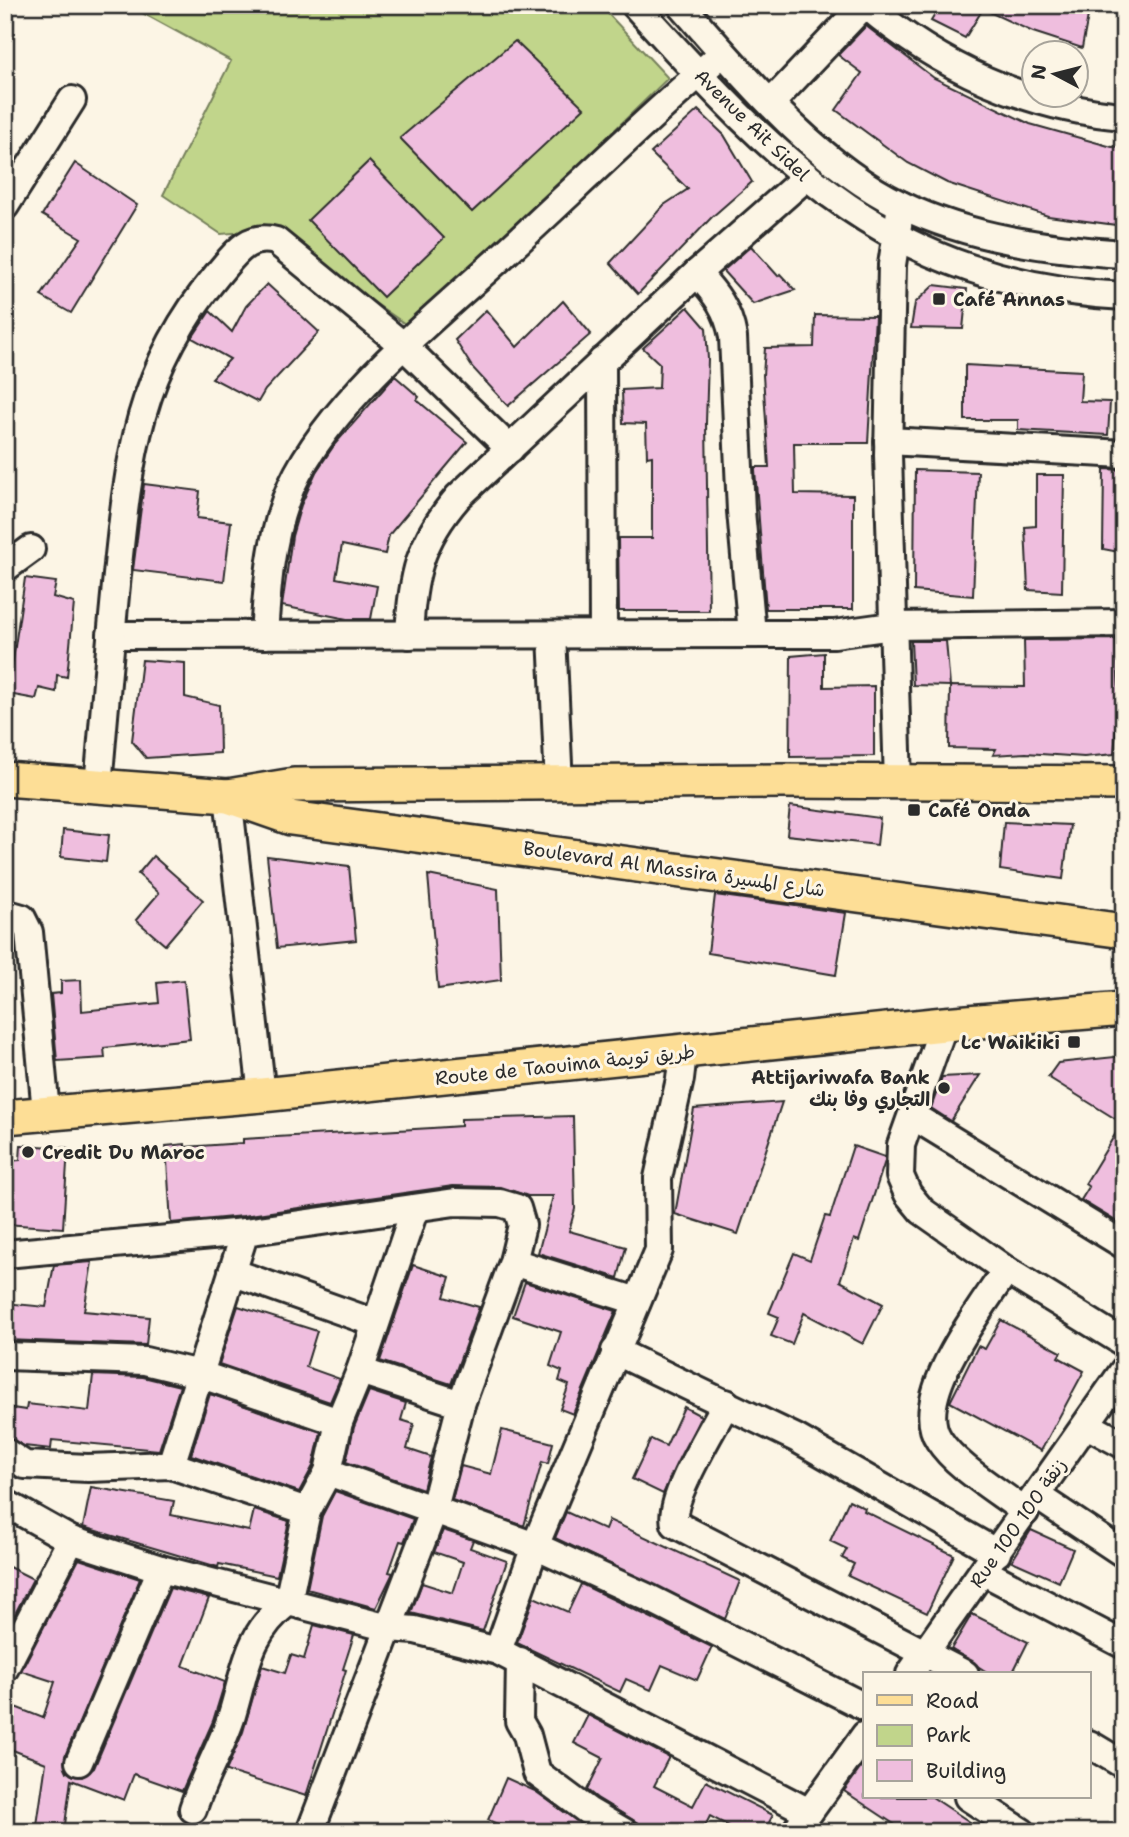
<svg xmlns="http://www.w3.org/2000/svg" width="1129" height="1837" viewBox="0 0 1129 1837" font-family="'Shantell Sans','Playpen Sans Arabic',sans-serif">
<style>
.green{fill:#c1d58b;stroke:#76805b;stroke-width:2}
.building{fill:#efbede;stroke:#2b2b2b;stroke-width:2}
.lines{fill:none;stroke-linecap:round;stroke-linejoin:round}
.minor-casing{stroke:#2b2b2b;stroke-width:32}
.major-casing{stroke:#2b2b2b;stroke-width:38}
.minor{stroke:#fcf5e5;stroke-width:26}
.major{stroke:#fdde96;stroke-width:33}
.poi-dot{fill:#2b2b2b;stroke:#fcf5e5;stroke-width:2.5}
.labels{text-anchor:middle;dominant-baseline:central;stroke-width:6;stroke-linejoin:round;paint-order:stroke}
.street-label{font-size:19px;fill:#2b2b2b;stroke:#fcf5e5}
.poi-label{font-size:19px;font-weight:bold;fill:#2b2b2b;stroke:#fcf5e5;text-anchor:start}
</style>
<rect width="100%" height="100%" fill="#fcf5e5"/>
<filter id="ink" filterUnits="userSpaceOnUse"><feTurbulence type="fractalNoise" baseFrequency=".0143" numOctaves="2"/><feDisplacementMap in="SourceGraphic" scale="14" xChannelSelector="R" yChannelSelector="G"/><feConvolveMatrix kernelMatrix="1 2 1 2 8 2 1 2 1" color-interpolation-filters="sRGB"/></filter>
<g filter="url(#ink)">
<polygon class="green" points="128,5 600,5 668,78 411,328 270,230 221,234 163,195 231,61"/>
<g class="building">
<polygon points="941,5 1090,5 1082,48 1033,32 983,9 965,38 931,21"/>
<polygon points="866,26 934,78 1030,124 1112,147 1124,146 1124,226 1048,216 947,183 908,163 836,110 862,73 838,55"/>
<polygon points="515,41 584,108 472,212 400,138"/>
<polygon points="698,110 724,135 752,182 712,217 638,294 610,263 664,205 688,189 651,153"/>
<polygon points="369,161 444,238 383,297 308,220"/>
<polygon points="75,163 137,205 71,313 41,296 81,238 42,215"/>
<polygon points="751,246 778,276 780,274 795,290 753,304 723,271"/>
<polygon points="267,284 319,332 265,390 258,402 212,378 230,359 192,338 210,311 232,332 246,306"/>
<polygon points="934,285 967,289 963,329 911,328 915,303"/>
<polygon points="563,301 591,334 508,406 472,367 455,340 486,310 517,347"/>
<polygon points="688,307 706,328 708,359 706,423 709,611 619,611 618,538 652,538 652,456 647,457 646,424 623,423 622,390 659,388 660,364 643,348"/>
<polygon points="815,315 875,316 868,443 794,443 795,494 853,495 853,609 766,609 755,470 755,467 769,467 763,375 765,348 814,347"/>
<polygon points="965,365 1082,371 1080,401 1110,402 1108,435 1018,430 1018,420 965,420"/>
<polygon points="395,376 419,397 417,400 467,442 389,535 385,554 342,545 336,578 377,586 371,619 347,619 282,606 292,536 301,505 316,472 335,444"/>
<polygon points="1104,469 1124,470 1124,553 1103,549"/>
<polygon points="915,470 978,472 973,596 914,591"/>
<polygon points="1036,475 1064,475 1062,592 1028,590 1025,527 1036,526"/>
<polygon points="144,484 200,491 197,518 231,522 224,581 133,570"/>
<polygon points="25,578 56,582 53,597 74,603 67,677 57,675 56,692 39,688 36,699 8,694"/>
<polygon points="1116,639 1119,694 1114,754 1084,757 1026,753 993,755 996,749 949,748 950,686 1025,687 1024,640"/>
<polygon points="911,641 946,641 950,686 913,685"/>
<polygon points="824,653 824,687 874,686 874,756 790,757 791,656"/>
<polygon points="142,660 185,663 185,697 219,705 220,753 146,758 132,741"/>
<polygon points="790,806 880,818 877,845 787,835"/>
<polygon points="1004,822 1070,825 1063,879 1000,870"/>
<polygon points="63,830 109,835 106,862 61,857"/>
<polygon points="153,856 203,900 165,945 136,920 159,893 138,874"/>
<polygon points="267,856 349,866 356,940 277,948"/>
<polygon points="428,875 498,889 501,980 438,989"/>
<polygon points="715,895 846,913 836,975 708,953"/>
<polygon points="81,980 82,1011 159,1003 157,983 184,980 190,1039 104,1048 105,1058 57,1061 51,994 61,993 61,981"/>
<polygon points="1124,1056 1124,1226 1081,1200 1089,1187 1085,1184 1122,1123 1048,1077 1058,1063"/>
<polygon points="980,1075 951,1121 931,1108 942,1077"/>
<polygon points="782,1102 738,1234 675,1214 694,1109"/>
<polygon points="573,1116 575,1209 569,1231 626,1247 618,1278 538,1253 553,1196 528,1196 501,1187 453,1186 243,1216 171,1223 166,1146 185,1144 185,1147 243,1143 243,1139 432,1128 461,1126 461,1119"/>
<polygon points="21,1145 68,1148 63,1228 5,1224 5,1161 20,1160"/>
<polygon points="853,1146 885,1157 885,1161 859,1241 854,1239 840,1281 883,1304 863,1344 804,1313 792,1344 771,1336 779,1317 769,1313 794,1253 810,1260 825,1216 830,1217"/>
<polygon points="92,1262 84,1311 149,1317 146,1345 5,1340 5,1303 46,1307 54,1265"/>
<polygon points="413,1265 450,1277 444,1297 479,1307 451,1384 380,1361"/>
<polygon points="525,1282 616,1311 573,1414 560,1409 569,1385 559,1381 562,1371 550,1366 561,1332 513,1316"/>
<polygon points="238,1306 317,1331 306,1367 340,1379 330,1402 219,1364"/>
<polygon points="1001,1320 1061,1352 1058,1357 1084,1371 1041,1451 950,1402 978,1346 985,1349"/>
<polygon points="93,1375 143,1377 180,1386 159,1450 52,1440 51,1449 24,1446 5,1436 5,1407 26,1410 27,1404 89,1411"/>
<polygon points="369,1391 406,1403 401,1420 414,1424 407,1449 431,1457 423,1489 346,1462 354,1427"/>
<polygon points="210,1394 321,1432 313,1466 299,1492 191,1455"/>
<polygon points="684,1407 701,1416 663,1494 632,1479 651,1439 666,1446"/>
<polygon points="502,1430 553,1443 548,1464 542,1462 524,1526 452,1500 461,1466 491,1474"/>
<polygon points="91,1487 174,1501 171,1515 249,1531 254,1510 289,1521 277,1576 219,1564 218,1567 83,1527"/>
<polygon points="335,1491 413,1519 404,1542 400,1541 389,1572 393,1573 376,1608 307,1589 322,1516"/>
<polygon points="849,1500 865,1508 864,1511 954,1555 927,1613 848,1576 854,1564 842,1558 847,1549 830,1541"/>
<polygon points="566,1512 605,1530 609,1520 740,1581 725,1619 555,1538"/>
<polygon points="443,1530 473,1540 470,1548 507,1561 483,1631 411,1613 422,1583 453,1593 463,1562 434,1552"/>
<polygon points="1031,1530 1073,1549 1059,1582 1012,1561"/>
<polygon points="79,1559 140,1579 65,1756 67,1772 82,1777 94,1768 170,1588 209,1598 183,1666 225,1682 213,1721 182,1791 134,1774 124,1800 71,1780 64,1832 36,1832 46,1763 5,1747 5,1703 43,1718 55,1682 21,1671"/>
<polygon points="5,1565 33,1579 5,1633"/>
<polygon points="581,1584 712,1647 697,1680 662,1665 651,1690 626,1679 620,1692 517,1643 534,1597 568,1612"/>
<polygon points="972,1614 1028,1642 1012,1674 990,1674 951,1649"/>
<polygon points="314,1625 354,1635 343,1669 346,1670 306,1796 226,1771 243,1732 262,1666 285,1673 291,1655 304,1659"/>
<polygon points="588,1715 669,1757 654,1786 693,1806 706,1781 773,1815 764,1832 740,1832 710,1816 702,1832 653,1832 597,1798 587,1790 603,1758 574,1743"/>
<polygon points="865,1762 865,1797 932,1797 985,1832 906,1832 844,1791"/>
<polygon points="506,1778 535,1791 592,1832 516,1832 488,1820"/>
</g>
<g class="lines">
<g class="minor-casing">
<g id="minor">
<path d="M635,5C781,166 892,284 1124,296"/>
<path d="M681,5C743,75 816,164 901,205C969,238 1049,249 1124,254"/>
<path d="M866,5C939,67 1028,108 1124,116"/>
<polyline points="771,103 864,5"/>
<polyline points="5,206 72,100"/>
<path d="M697,273C716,294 728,309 733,337L741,511L752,634"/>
<polyline points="602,361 603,634"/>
<polyline points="888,441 1124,454"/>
<polyline points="5,568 31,549"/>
<polyline points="111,635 834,634 892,626 1124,623"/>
<path d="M264,635C267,589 270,543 286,499C320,407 440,314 512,247C582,182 651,115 723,53"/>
<path d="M409,635C412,577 419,542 458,497L697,273L805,178"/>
<polyline points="552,635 559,785"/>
<polyline points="898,783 888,455 892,265 901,205"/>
<path d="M98,786C104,716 110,645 117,575C129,458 138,369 217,275C234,255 247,233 276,241L405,347L510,449"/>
<polyline points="228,796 262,1095"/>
<polyline points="5,913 22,918 29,932 46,1112"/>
<polyline points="944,1024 901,1145 900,1176 908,1194 922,1211 1006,1270 1124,1343"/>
<polyline points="913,1116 1124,1245"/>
<polyline points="5,1254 245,1232 455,1202 500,1203 517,1208 522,1225 513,1262 461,1404 433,1512 310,1832"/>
<polyline points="513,1262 637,1301"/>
<path d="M1006,1270C982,1308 910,1397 939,1440C956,1467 1000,1492 1025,1512"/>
<polyline points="232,1272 375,1323"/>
<polyline points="615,1351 796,1438 997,1553"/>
<polyline points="5,1356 145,1361 199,1374 339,1422"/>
<polyline points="360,1371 461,1404"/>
<path d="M726,1403C714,1428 667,1500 675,1524L965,1674"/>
<polyline points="1087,1425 1124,1445"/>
<polyline points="5,1452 25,1465 88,1468 171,1465 307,1511"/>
<polyline points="171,1465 245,1232"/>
<polyline points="328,1472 535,1546 649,1598 865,1707"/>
<polyline points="1037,1496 1124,1554"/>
<polyline points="5,1503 71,1540 161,1569 389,1628 415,1630 498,1651 809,1812"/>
<polyline points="984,1572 1124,1645"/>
<polyline points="498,1651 535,1546 659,1250 658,1178 680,1079 683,1053"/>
<polyline points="520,1661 519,1721 527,1735 537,1773 588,1811 624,1832"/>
<polyline points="5,1668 71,1540"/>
<polyline points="910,1674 1124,1370"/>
<polyline points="1089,1744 1124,1765"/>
<polyline points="79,1762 161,1569"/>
<polyline points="968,1797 1022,1832"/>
<path d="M193,1809C203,1777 222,1747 232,1715C246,1669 247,1634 288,1602L307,1511L328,1472L339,1422L360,1371L415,1208"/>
<polyline points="795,1832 865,1735"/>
</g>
</g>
<g class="major-casing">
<g id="major">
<polyline points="5,779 228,796 291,818 1124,931"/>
<polyline points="228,796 294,785 782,781 1124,783"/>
<polyline points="5,1117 262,1095 944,1024 1124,1009"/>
</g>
</g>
<use href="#minor" class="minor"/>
<use href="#major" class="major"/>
</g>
</g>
<g class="poi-dot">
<rect x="932" y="292" width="14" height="14" rx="3.5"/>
<rect x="907" y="803" width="14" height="14" rx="3.5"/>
<rect x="1067" y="1035" width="14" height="14" rx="3.5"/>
<circle cx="944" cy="1088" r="7"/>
<circle cx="28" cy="1152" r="7"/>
</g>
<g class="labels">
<g class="street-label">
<text transform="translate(752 125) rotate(44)">Avenue Ait Sidel</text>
<text transform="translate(674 869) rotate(8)">Boulevard Al Massira شارع المسيرة</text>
<text transform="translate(565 1065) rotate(-6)">Route de Taouima طريق تويمة</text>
<text transform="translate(1018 1523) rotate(-55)">Rue 100 زنقة 100</text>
</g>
<g class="poi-label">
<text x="953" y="299">Café Annas</text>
<text x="928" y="810">Café Onda</text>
<text x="1060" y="1042" text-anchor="end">Lc Waikiki</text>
<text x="930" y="1077" text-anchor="end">Attijariwafa Bank<tspan x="930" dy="22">التجاري وفا بنك</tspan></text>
<text x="42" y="1152">Credit Du Maroc</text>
</g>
</g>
<rect width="1129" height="1837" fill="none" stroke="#fcf5e5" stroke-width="28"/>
<rect x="14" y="14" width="1101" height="1809" fill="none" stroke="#2b2b2b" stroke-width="2.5" filter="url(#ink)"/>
<rect x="863" y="1672" width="228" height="126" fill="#fcf5e5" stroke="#a8a49b" stroke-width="2"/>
<rect x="877" y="1695" width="35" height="10" fill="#fdde96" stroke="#a8a49b" stroke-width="2"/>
<text x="926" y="1708" font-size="21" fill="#2b2b2b">Road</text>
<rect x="877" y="1725" width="35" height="21" fill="#c1d58b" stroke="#a8a49b" stroke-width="2"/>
<text x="926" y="1742" font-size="21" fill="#2b2b2b">Park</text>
<rect x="877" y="1760" width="35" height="21" fill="#efbede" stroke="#a8a49b" stroke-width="2"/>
<text x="926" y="1778" font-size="21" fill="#2b2b2b">Building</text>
<g transform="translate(1055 74) rotate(277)"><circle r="33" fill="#fcf5e5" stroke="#a8a49b" stroke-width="2"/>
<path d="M0-5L12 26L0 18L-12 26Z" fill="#2b2b2b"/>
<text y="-10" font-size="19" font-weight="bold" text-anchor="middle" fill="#2b2b2b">N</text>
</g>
</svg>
